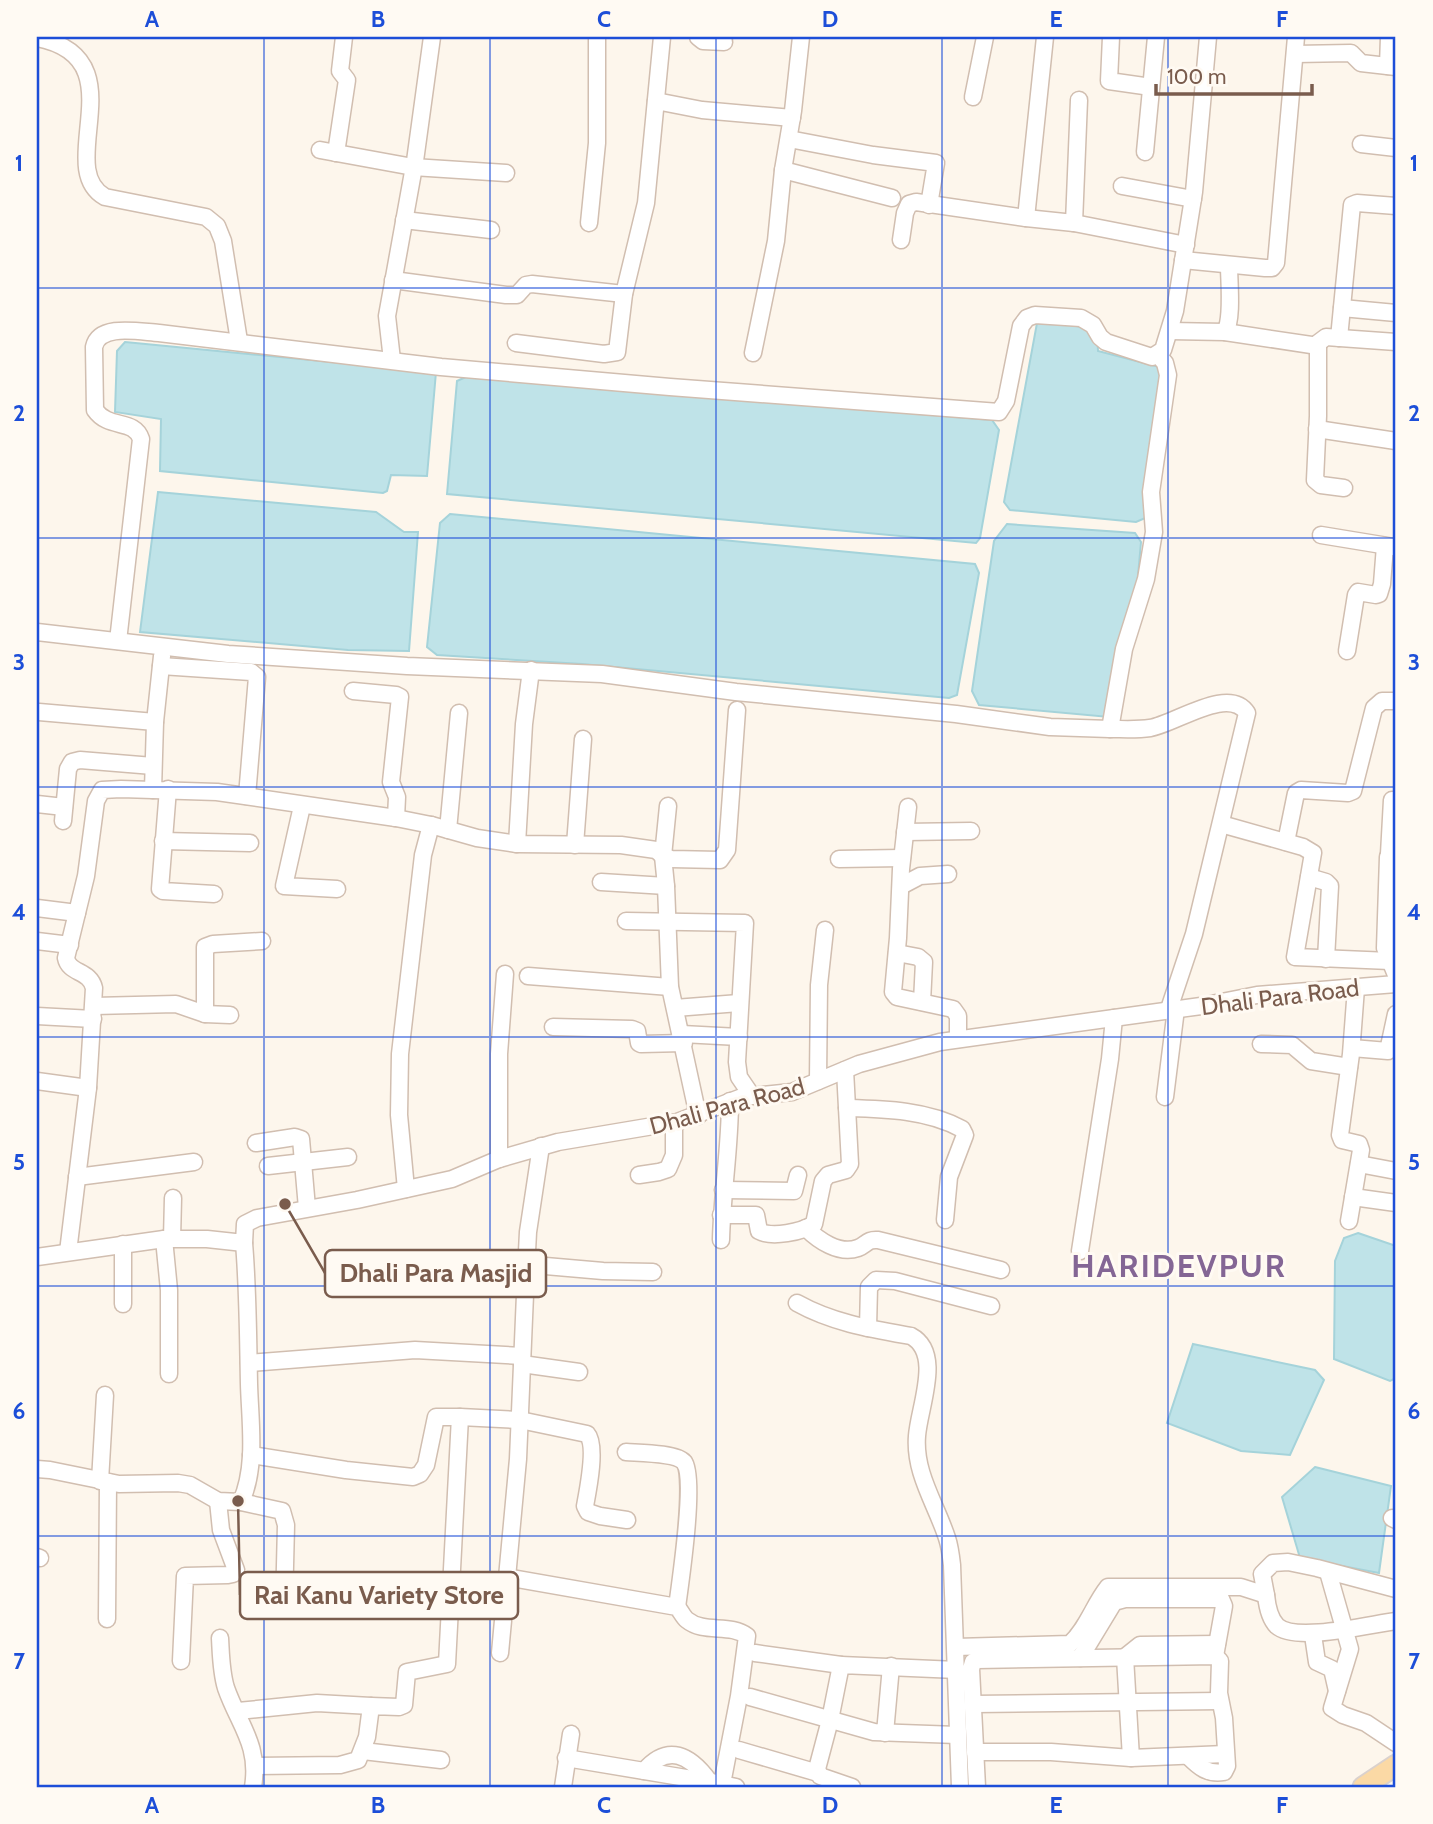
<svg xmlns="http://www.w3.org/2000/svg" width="1433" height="1824" viewBox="0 0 1433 1824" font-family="Cabin,sans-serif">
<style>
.water{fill:#bfe3e8;stroke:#a5d3da;stroke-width:2}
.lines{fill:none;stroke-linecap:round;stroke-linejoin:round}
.minor-casing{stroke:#d1beb0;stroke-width:19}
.major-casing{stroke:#dad1cd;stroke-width:23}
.minor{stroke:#fff;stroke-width:16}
.major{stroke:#fbd9a5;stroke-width:19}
.grid{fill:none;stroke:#1d4ed8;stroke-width:2;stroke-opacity:0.55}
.labels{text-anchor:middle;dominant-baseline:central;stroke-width:6;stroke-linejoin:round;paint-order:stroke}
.street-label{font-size:24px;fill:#7a5c4d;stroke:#fffaf3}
.district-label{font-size:32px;font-weight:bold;letter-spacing:2px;fill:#846695;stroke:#fffaf3}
.leader{fill:none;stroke:#7a5c4d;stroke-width:2.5}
.callout-dot{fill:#7a5c4d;stroke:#fffaf3;stroke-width:2.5}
.callout{fill:#fffaf3;stroke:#7a5c4d;stroke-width:2.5}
.callout-label{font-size:26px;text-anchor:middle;font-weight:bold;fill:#7a5c4d}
.neatline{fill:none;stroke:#1d4ed8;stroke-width:2.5}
.grid-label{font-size:23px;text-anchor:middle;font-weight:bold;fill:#1d4ed8}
</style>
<rect width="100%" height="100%" fill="#fdf6ec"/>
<g class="water">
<polygon points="1037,323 1066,324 1097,330 1098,351 1163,368 1150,516 1136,522 1010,510 1004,502"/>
<polygon points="125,342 436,372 427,476 391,475 387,491 383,493 160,471 161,419 115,412 117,351"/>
<polygon points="468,376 992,420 999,430 980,538 976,543 447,494 457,381"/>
<polygon points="158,492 376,512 404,532 418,532 409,651 348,650 140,632"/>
<polygon points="450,514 975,564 979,573 957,695 949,698 582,664 437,655 427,647 440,523"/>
<polygon points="1007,524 1135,533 1141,542 1135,610 1109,717 979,705 972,691 994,541"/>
<polygon points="1358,1233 1396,1246 1396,1378 1390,1381 1334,1359 1335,1261 1344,1238"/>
<polygon points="1193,1344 1315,1370 1324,1380 1290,1455 1241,1451 1167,1423"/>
<polygon points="1315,1467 1391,1486 1379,1573 1300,1558 1282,1497"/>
</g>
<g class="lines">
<g class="minor-casing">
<g id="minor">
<polyline points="698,37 703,41 724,42"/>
<polyline points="1111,37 1109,81 1151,87"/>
<path d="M37,38C140,58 52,167 105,197L206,217L217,226L223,241L239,341"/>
<polyline points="1295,54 1351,53 1361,63 1396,67"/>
<polyline points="1388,66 1389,37"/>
<polyline points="973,97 985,37"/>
<polyline points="656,101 702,110 792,118"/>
<polyline points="789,139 873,155 936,163 929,205"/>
<polyline points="1361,144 1396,148"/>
<polyline points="320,150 413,167 506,173"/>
<polyline points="1145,152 1156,37"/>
<polyline points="336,153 347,80 340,71 344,37"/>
<polyline points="783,170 892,198"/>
<polyline points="1122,186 1193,199"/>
<polyline points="1026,218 1045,37"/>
<polyline points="404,220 491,230"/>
<polyline points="589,223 597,143 597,37"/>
<polyline points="1074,223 1079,100"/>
<polyline points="901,240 905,213 909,204 916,202 1026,218 1074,223 1186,245"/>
<polyline points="1183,260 1265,268 1272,268 1276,263 1296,37"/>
<polyline points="393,280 506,295 517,295 526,285 532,284 624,294"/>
<polyline points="1342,308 1396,313"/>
<path d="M1170,331L1225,332C1233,319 1229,282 1229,265"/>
<polyline points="1225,332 1318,346"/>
<polyline points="1339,338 1352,205 1357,203 1396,206"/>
<polyline points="516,343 604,354 617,352 624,294 646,203 662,37"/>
<polyline points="753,353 776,241 783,170 793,111 801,37"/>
<path d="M1158,355L1165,363L1168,375L1151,492L1154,532L1146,579L1124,649L1110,729C1123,729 1137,730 1150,728C1175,724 1229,685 1247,713L1194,934L1169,1009"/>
<polyline points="392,360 387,316 415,161 432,37"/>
<polyline points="1317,429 1396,441"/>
<polyline points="1344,488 1321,485 1315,480 1318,416 1318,343 1326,337 1396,342"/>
<polyline points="1321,535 1394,547"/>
<polyline points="37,632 228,654 407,666 602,674 736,692 956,714 1050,727 1110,729"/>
<path d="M118,641L141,439C134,418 109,430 95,410L94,347C99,323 140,332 159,333L441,367L670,387L999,412L1006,401L1021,326L1027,318L1035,315L1081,318L1093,325L1100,337L1106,342L1152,357L1163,350L1175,311L1194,192L1208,37"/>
<polyline points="1347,651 1356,595 1358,592 1376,595 1379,594 1382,584 1385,546"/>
<polyline points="161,666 251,672 257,677 247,796"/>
<polyline points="353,691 396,695 400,697 391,782 397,797 396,818"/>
<polyline points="39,712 155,722"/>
<polyline points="168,789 160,889 163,891 214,894"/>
<polyline points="153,790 155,722 162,656"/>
<polyline points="37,804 64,807"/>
<polyline points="302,806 284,886 337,889"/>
<polyline points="668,806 663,856 666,886 670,987 698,1116"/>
<polyline points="908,807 901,869 898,938 893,992 897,997 953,1009 958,1016 958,1039"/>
<polyline points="63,821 68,769 72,762 80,760 153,766"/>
<polyline points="1221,824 1303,847 1313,853 1295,957 1390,961"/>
<polyline points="448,830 459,713"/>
<polyline points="905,832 971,831"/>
<polyline points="163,841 250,843"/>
<polyline points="1286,842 1296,793 1301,790 1348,793 1353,791 1374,708 1382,701 1396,701"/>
<polyline points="517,844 524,724 531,670"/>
<polyline points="575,845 583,739"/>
<polyline points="1396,852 1391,852 1388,857 1385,948 1396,975"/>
<polyline points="1389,854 1392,800"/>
<polyline points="839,859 902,858"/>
<polyline points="1309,877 1326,882 1330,886 1326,959"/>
<polyline points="601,882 666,886"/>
<polyline points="901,886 920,876 948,874"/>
<polyline points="37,908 77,913"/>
<polyline points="626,921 745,923 737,1062 739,1077 752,1096"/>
<polyline points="37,941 70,945"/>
<polyline points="897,953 918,957 924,962 922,1002"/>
<polyline points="528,976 670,987"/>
<polyline points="94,1006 176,1004 205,1014 230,1015"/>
<polyline points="675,1008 739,1003"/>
<polyline points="205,1014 205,947 213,944 262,941"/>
<polyline points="37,1016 93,1019"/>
<polyline points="553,1027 632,1029 637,1031 639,1043 641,1044 684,1043"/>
<polyline points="682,1034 739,1037"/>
<polyline points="1261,1044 1292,1045 1311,1061 1349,1067"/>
<polyline points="1352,1048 1388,1051 1396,1014"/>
<polyline points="37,1081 88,1088 68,1252"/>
<polyline points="818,1081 819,985 825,930"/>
<path d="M88,1088L94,988C90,970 69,974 66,958L86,876L96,801L102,790L121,789L217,792L396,818L431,825L477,838L517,844L621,845L656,850L663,856L671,859L720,860L727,850L737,710"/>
<polyline points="1165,1097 1176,1009"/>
<path d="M847,1108C885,1109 928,1110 962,1129L965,1135L949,1177L945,1220"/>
<polyline points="256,1143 295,1137 301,1139 307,1208"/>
<polyline points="499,1159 499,1054 505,974"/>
<polyline points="1359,1164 1396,1171"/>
<polyline points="268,1166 348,1157"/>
<polyline points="639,1175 659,1172 668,1169 674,1155 674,1123"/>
<polyline points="77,1177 194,1162"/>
<polyline points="406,1189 399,1115 400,1054 423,855 431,825"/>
<polyline points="723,1190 794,1191 798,1175"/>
<polyline points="1353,1197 1396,1203"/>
<path d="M721,1215H756L759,1231C772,1238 802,1232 814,1224L823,1181L828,1175L846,1170L850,1164L845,1070"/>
<polyline points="1349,1221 1361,1150 1359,1144 1342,1140 1340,1135 1351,1054 1356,988"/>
<path d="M806,1228C818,1240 839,1255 858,1248C866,1245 867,1239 878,1240L1001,1270"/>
<polyline points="164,1239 169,1290 169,1374"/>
<polyline points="172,1239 173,1198"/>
<path d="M721,1240C722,1194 730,1148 730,1101"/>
<polyline points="123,1244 123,1304"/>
<polyline points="1080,1251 1110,1059 1114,1018"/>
<polyline points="37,1257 164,1239 207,1239 244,1243 245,1224 257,1218 357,1200 452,1179 499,1159 558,1142 677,1122 742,1097 792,1092 859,1064 940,1042 1201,1006 1257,995 1396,984"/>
<polyline points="526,1271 528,1232 541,1146"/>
<path d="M797,1303C833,1323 871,1329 911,1336C943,1353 919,1407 917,1436C914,1473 936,1504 947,1538C950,1547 951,1556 952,1565L960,1787"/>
<polyline points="868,1328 869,1287 876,1280 895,1281 991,1306"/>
<polyline points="249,1363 415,1350 522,1356"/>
<polyline points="522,1364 579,1372"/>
<path d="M460,1417L520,1420L587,1434C597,1445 588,1490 585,1506L588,1512L600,1516L627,1520"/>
<path d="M626,1452C639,1453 676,1453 684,1462C696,1477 680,1585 677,1607"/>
<polyline points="251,1455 346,1470 413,1477 420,1474 426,1465 436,1417 460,1417 447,1664 407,1672 404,1705 399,1707 371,1706 367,1737 358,1760 340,1765 255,1766"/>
<polyline points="37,1469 50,1470 119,1484 178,1483 190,1485 218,1501 241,1502 282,1511 286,1525 284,1606"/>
<polyline points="100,1481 105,1395"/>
<path d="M241,1502C257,1466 250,1422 249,1384C248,1337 248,1290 244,1243"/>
<polyline points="1392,1518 1396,1520"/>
<polyline points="37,1557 40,1558"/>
<polyline points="1328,1572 1350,1649 1332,1708 1343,1715 1366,1723 1396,1743"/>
<path d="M506,1577L677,1607C681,1611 683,1617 687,1620C704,1634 730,1623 747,1636L739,1696L722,1784L736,1787"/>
<path d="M1266,1595C1267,1605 1269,1618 1277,1626C1296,1643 1371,1624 1396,1621"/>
<polyline points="107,1619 108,1482"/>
<polyline points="1313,1635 1317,1662 1332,1669 1337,1691"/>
<path d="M220,1638C221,1655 221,1672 226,1688C239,1725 260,1745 253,1787"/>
<path d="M956,1647L1070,1644C1088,1627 1093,1606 1108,1587H1241L1266,1595L1262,1574L1273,1563L1288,1562L1317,1568L1396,1589"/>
<polyline points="500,1653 518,1459 526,1271 529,1267 534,1265 603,1271 653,1272"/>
<polyline points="755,1653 841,1665"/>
<polyline points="1080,1658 1114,1602 1125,1599 1221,1599 1224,1606 1215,1656"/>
<polyline points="181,1661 185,1576 228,1575 233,1574 236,1570 221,1530 218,1501"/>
<polyline points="750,1697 874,1732 957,1735"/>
<polyline points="974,1704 1220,1701"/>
<polyline points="238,1711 317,1703 371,1706"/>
<polyline points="885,1733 891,1666"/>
<polyline points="739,1750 818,1773"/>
<polyline points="363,1751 441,1760"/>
<polyline points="975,1752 1051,1752 1131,1758 1225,1754"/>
<polyline points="566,1758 722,1784 722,1787"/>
<polyline points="1131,1758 1125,1657 1140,1645 1217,1644"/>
<path d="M644,1771C668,1743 690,1755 709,1781"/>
<polyline points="563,1787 571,1734"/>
<polyline points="852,1787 820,1776 817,1769 830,1720 841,1665 957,1670"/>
<path d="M977,1787L971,1669L973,1662L977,1660L1215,1656L1220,1661L1219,1693L1224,1718L1227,1766L1224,1772C1208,1775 1199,1767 1188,1756"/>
</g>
</g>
<g class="major-casing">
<polyline id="major" points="1363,1787 1396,1765"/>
</g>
<use href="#minor" class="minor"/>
<use href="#major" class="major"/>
</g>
<path class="grid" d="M264,37V1787M490,37V1787M716,37V1787M942,37V1787M1168,37V1787M37,288H1396M37,538H1396M37,787H1396M37,1037H1396M37,1286H1396M37,1536H1396"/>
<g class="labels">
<g class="street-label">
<text transform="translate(1280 997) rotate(-7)">Dhali Para Road</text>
<text transform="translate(727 1106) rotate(-15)">Dhali Para Road</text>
</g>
<g class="district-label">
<text x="1179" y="1265">HARIDEVPUR</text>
</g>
</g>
<path class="leader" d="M285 1204L325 1273M238 1501L240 1595"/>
<g class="callout-dot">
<circle cx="285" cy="1204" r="7"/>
<circle cx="238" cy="1501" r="7"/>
</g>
<g class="callout">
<rect x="325" y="1250" width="221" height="47" rx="7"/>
<rect x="240" y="1572" width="278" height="47" rx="7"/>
</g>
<g class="callout-label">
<text x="436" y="1282">Dhali Para Masjid</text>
<text x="379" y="1604">Rai Kanu Variety Store</text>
</g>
<rect width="1433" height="1824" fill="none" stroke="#fffaf3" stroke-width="77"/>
<path d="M1156 84v10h156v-10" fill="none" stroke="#7a5c4d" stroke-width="3.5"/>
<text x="1167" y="84" font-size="21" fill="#7a5c4d" stroke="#fffaf3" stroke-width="5" paint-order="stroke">100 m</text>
<rect x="38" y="38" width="1356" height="1748" class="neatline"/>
<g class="grid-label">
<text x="152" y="27">A</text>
<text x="378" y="27">B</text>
<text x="604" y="27">C</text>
<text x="830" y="27">D</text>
<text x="1056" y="27">E</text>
<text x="1282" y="27">F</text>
<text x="19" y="171">1</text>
<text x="1414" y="171">1</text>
<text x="19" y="421">2</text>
<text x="1414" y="421">2</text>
<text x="19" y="670">3</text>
<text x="1414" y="670">3</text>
<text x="19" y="920">4</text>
<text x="1414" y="920">4</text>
<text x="19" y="1170">5</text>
<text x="1414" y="1170">5</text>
<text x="19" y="1419">6</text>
<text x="1414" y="1419">6</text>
<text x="19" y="1669">7</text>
<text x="1414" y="1669">7</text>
<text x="152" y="1813">A</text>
<text x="378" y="1813">B</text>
<text x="604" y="1813">C</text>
<text x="830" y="1813">D</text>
<text x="1056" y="1813">E</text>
<text x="1282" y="1813">F</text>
</g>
</svg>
